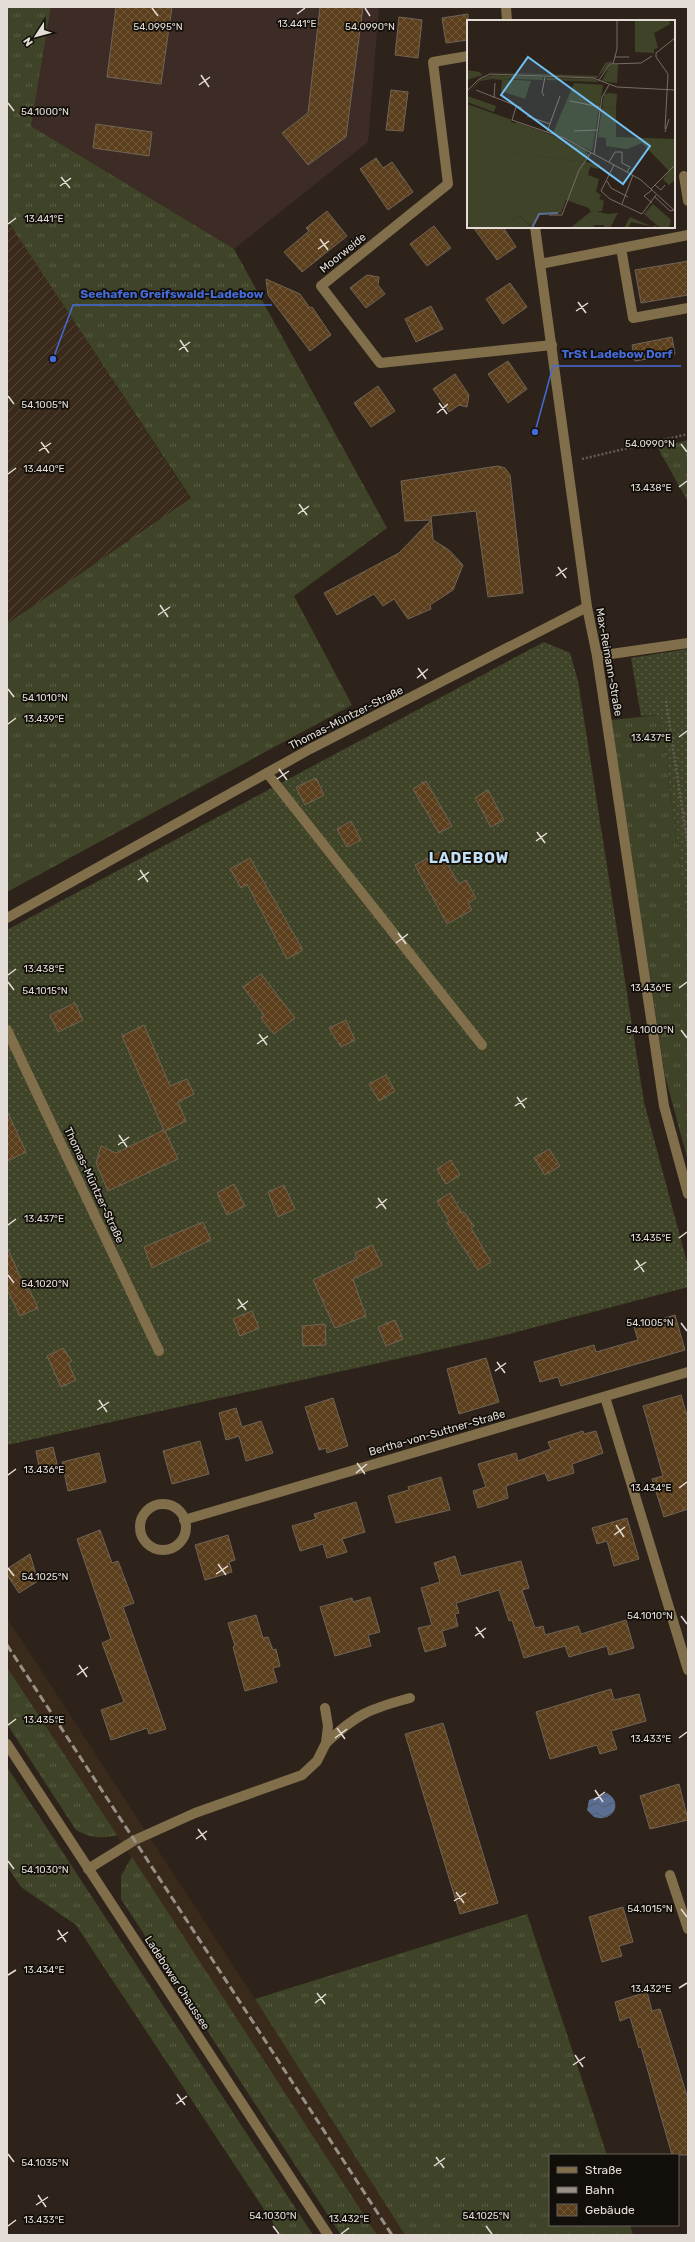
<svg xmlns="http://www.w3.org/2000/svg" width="695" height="2242" viewBox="0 0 695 2242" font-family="Rubik,sans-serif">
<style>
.commercial{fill:#3d2c25}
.industrial{fill:url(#industrial-furrows)}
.built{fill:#392a1b}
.grass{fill:url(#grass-tufts)}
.garden{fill:url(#garden-dots)}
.water{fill:url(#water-waves)}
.building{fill:url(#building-cross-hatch);stroke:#6f6458}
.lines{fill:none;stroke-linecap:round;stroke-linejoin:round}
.path{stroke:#665c54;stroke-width:2.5;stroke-dasharray:2 2;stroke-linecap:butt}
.minor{stroke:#816f4b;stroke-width:10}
.rail{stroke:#988f88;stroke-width:3;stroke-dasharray:8 4;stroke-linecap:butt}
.ticks{fill:none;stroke:#e4ddd7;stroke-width:1.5}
.labels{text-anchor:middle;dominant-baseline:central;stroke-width:3.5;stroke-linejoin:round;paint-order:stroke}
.street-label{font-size:11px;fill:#e4ddd7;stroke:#120e09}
.district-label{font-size:15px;font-weight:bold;letter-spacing:1px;fill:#c4e0f4;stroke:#120e09}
.inset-river{fill:none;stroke:#5b6e94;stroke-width:2}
.inset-road{fill:none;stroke:#776d66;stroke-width:1}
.view{fill:#70c1f4;fill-opacity:0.15;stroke:#70c1f4;stroke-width:2}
.inset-edge{fill:none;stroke:#e4ddd7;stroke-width:2}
.ticks-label{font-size:10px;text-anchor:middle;fill:#e4ddd7;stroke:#120e09;stroke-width:3.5;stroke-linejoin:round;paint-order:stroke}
.leader{fill:none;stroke:#456bd8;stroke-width:1.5}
.callout-dot{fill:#456bd8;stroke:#120e09;stroke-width:1.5}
.callout-label{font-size:12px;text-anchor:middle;font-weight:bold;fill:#456bd8;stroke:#120e09;stroke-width:3.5;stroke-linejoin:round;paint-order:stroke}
</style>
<defs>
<pattern id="industrial-furrows" width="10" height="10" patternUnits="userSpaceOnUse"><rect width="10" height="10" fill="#392a1b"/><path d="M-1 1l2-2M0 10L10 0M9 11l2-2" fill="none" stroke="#56483b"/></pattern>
<pattern id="grass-tufts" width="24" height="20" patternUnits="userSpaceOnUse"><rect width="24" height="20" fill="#3f4428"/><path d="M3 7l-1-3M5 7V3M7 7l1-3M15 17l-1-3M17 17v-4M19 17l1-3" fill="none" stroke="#5b5f46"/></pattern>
<pattern id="garden-dots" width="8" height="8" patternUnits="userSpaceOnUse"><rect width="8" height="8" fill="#3f4428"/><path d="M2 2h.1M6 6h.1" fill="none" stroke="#5b5f46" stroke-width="1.8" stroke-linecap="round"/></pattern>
<pattern id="water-waves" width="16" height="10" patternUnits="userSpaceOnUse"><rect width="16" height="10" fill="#5b6e94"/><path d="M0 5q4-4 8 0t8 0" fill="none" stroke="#515a6e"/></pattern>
<pattern id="building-cross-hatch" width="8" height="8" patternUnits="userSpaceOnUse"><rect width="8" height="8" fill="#5b3e1b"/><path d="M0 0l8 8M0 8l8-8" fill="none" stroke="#72593b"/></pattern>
</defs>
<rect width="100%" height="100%" fill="#2e231a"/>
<polygon class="commercial" points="51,7 379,7 368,142 234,249 31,126"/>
<polygon class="industrial" points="7,220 191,499 7,624"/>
<polygon class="built" points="7,1618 255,1999 405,2235 377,2235 7,1667"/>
<g class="grass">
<polygon points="7,7 51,7 31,126 234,249 387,528 294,596 352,705 7,892 7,624 191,498 7,220"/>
<polygon points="688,440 688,502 658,448"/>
<polygon points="660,715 688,924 688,1161 665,1076 611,720"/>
<path d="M7,1667L117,1835C101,1839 91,1838 76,1830L7,1724Z"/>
<polygon points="7,1767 313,2235 281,2235 76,1925 21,1887 7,1866"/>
<polygon points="132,1857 377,2235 341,2235 121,1899 121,1876"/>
<polygon points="527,1914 607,2155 550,2155 550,2225 630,2225 633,2235 405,2235 255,1999"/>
</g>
<g class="garden">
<polygon points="544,642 570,653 578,681 644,1102 688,1266 688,1287 501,1336 7,1445 7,930"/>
<polygon points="688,649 688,924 660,715 641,716 631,658"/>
</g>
<path class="water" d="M607,1793C625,1804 611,1823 594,1817L587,1810L589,1800Z"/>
<g class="building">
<polygon points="116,7 172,7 161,84 107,77"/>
<polygon points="320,7 363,7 346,137 308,165 282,133 308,113"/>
<polygon points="468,14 468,40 446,43 442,18"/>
<polygon points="399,17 422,20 418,58 395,55"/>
<polygon points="391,90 408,92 403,131 386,130"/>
<polygon points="96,124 152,132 149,156 93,148"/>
<polygon points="376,158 383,168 392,162 413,192 388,210 360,169"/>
<polygon points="327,211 347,236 302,272 284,252 309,231 306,228"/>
<polygon points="434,226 451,248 427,266 410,244"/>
<polygon points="473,227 503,227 516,247 497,260"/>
<polygon points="688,261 688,295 641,303 635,270"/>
<polygon points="367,275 379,277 378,285 385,294 366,308 350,288"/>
<polygon points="266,279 300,294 310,308 312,307 331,335 310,351 268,295"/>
<polygon points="510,283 527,307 503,324 486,299"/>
<polygon points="431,306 443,329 416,342 405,319"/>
<polygon points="672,337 675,354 635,361 632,345"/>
<polygon points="508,361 527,389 508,403 488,374"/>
<polygon points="455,374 469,395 467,407 459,405 449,412 433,389"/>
<polygon points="378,386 395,411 371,427 354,403"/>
<polygon points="498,466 505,468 510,475 523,593 488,597 476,511 431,516 433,540 449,550 463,565 453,590 430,605 431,609 408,619 394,599 383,606 374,594 337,615 324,593 399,553 431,520 405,521 401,481"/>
<polygon points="316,778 324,795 305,805 296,787"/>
<polygon points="426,781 452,826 439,833 413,789"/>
<polygon points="488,790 504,820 491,827 475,798"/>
<polygon points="351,821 361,840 347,847 337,829"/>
<polygon points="440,852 459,884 466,880 476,898 468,903 472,910 447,924 415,865"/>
<polygon points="250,858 303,950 287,959 247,884 241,888 230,869"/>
<polygon points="261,974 295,1018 274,1034 261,1018 264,1015 243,987"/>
<polygon points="75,1003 83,1020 58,1032 50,1015"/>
<polygon points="346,1020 355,1040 341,1047 329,1028"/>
<polygon points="144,1025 170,1086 187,1079 194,1094 178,1102 186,1121 165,1131 178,1159 108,1191 96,1163 101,1146 116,1153 164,1130 122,1036"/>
<polygon points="386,1075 395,1091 379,1101 369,1084"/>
<polygon points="7,1111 26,1152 7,1161"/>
<polygon points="549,1149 560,1166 545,1175 534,1158"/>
<polygon points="451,1160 460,1175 446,1184 437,1169"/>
<polygon points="234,1184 245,1206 227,1215 217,1193"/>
<polygon points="284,1185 295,1209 278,1217 268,1192"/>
<polygon points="450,1193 462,1213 464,1212 474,1226 471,1228 491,1262 478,1270 447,1223 449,1221 437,1201"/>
<polygon points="203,1222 211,1240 152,1268 144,1247"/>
<polygon points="372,1245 382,1265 353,1279 366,1316 335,1328 313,1280 357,1259 355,1253"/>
<polygon points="7,1247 26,1290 29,1289 38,1308 20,1316 7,1289"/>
<polygon points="252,1311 259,1328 240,1336 233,1319"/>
<polygon points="675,1315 685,1350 561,1386 558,1377 540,1382 534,1362 594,1345 596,1352 638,1340 634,1327"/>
<polygon points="395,1320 403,1339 386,1346 378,1327"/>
<polygon points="325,1324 326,1345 303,1346 302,1326"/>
<polygon points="63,1348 72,1361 68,1363 76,1380 61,1387 47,1356"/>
<polygon points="486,1358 499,1402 459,1414 447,1369"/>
<polygon points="681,1395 688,1419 688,1509 664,1517 652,1479 663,1476 643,1406"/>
<polygon points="333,1398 348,1446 327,1453 326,1448 319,1450 305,1407"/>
<polygon points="236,1408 242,1427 261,1421 273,1453 246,1461 239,1436 226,1440 219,1413"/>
<polygon points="583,1431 584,1434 596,1431 603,1453 572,1464 574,1473 548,1481 545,1473 506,1486 508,1498 478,1508 473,1491 486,1487 478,1464 516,1453 518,1461 551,1449 548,1442"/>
<polygon points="200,1441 209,1474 172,1484 163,1451"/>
<polygon points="53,1447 58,1468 40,1472 36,1451"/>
<polygon points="99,1453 106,1482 68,1491 62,1462"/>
<polygon points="441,1477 450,1510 396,1523 388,1496 409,1490 408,1487"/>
<polygon points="356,1502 365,1532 342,1539 347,1552 327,1558 323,1544 300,1551 292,1526 316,1519 314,1514"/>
<polygon points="627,1518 639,1559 614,1566 607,1541 597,1544 592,1528"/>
<polygon points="100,1530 112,1563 118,1561 134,1603 123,1607 166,1729 149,1734 147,1728 111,1740 101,1710 124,1702 102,1643 111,1639 77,1539"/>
<polygon points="228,1535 235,1560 229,1562 232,1572 205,1580 195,1545"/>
<polygon points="30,1554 38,1581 19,1593 7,1575 7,1569"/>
<polygon points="455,1556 461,1576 521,1561 529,1588 522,1590 535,1628 543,1626 545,1635 578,1626 581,1634 626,1620 634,1648 609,1655 607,1646 569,1657 565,1646 524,1658 512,1620 509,1621 499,1590 456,1603 459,1613 455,1614 458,1626 442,1631 446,1646 425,1652 418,1628 432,1625 421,1588 440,1582 434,1563"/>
<polygon points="370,1597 380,1632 368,1635 371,1646 335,1656 320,1607 352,1598 353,1602"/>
<polygon points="256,1615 263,1638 268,1637 273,1650 276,1649 280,1666 273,1668 277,1682 245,1691 233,1647 235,1646 228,1623"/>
<polygon points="611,1689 614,1700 639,1694 646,1721 611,1731 617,1749 600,1754 597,1745 550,1759 536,1712"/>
<polygon points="443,1723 498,1903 460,1914 405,1734"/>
<polygon points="679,1784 688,1820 650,1829 640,1796"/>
<polygon points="623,1907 633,1942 619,1946 622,1956 602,1962 589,1917"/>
<polygon points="647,1992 652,2011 660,2009 688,2099 688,2155 672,2155 641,2047 639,2048 630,2017 620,2021 615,2002"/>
</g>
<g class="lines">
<g class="path">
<polyline points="582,459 688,434"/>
<polyline points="666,701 688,847"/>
<polyline points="683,813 688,812"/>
</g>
<g class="minor">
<polyline points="506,7 507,21"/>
<polyline points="468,56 433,62 448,184 321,286 380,363 552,345"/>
<polyline points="684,176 688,201"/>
<polyline points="535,227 587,607 597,656 664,1106 688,1194"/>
<polyline points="621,248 633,318 688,308"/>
<polyline points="540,264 688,235"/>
<polyline points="597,656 688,643"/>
<polyline points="267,773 482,1045"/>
<polyline points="7,918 310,749 587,607"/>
<polyline points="7,1030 159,1351"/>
<polyline points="605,1397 688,1670"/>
<circle cx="163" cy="1527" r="23"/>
<polyline points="184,1520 688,1372"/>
<path d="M326,1743C357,1714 369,1709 410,1698"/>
<polyline points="7,1744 328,2235"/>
<polyline points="88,1869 135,1840 195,1813 302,1775 317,1761 326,1743 328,1726 325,1708"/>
<polyline points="670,1875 688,1929"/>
</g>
<polyline class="rail" points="7,1645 392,2235"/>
</g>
<path class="ticks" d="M152,8L158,16M365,8L370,16M297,14L305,8M201,75L209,87M199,85L210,77M8,103L14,111M61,177L70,188M60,186L71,178M8,224L16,218M320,239L328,250M318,249L329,241M578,302L586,313M576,311L588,303M180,340L188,352M179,350L190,342M8,396L14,404M439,403L447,414M437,413L448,404M41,442L49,453M681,444L687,452M39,451L51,443M8,474L16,468M679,487L687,481M299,504L307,515M298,514L309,506M558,567L566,578M556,576L567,568M160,605L168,617M158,615L170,607M418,668L426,679M417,678L428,669M8,689L14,697M8,724L16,718M679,737L687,731M279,769L287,780M277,779L289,771M537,832L545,843M536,841L547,833M140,870L148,882M138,880L149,872M398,933L406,944M396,943L408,934M8,975L16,969M8,982L14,990M679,988L687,982M681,1030L687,1038M259,1034L267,1045M257,1044L268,1036M517,1097L525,1108M515,1106L527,1098M119,1135L127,1147M118,1145L129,1137M378,1198L386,1209M376,1208L387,1199M8,1225L16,1219M679,1238L687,1232M636,1260L644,1272M634,1270L646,1262M8,1275L14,1283M238,1299L246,1310M237,1309L248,1301M681,1323L687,1331M497,1362L505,1373M495,1371L506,1363M99,1400L107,1412M97,1410L109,1402M357,1463L365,1474M356,1473L367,1464M8,1475L16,1469M679,1488L687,1482M616,1525L624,1537M614,1535L625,1527M218,1564L226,1575M8,1568L14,1576M216,1574L228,1566M681,1616L687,1624M476,1627L484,1638M475,1636L486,1628M79,1665L87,1677M77,1675L88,1667M8,1725L16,1719M337,1728L345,1739M335,1738L347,1729M679,1738L687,1732M595,1790L603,1802M594,1800L605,1792M198,1829L206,1840M196,1839L207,1831M8,1861L14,1869M456,1892L464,1903M454,1901L466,1893M681,1909L687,1917M58,1930L66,1942M57,1940L68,1932M8,1975L16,1970M679,1988L687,1983M317,1993L325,2004M315,2003L326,1994M575,2055L583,2067M573,2065L585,2057M177,2094L185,2105M176,2104L187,2096M8,2154L14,2162M436,2157L444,2168M434,2166L445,2158M38,2195L46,2207M36,2205L48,2197M8,2226L16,2220M273,2226L279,2234M486,2226L492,2234M341,2234L349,2228"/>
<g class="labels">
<g class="street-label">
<text transform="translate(343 253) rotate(-39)">Moorweide</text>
<text transform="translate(609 662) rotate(80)">Max-Reimann-Straße</text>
<text transform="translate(346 718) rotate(-27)">Thomas-Müntzer-Straße</text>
<text transform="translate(94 1185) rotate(65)">Thomas-Müntzer-Straße</text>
<text transform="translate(437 1433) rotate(-16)">Bertha-von-Suttner-Straße</text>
<text transform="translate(177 1983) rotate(57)">Ladebower Chaussee</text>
</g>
<g class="district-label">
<text x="469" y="858">LADEBOW</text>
</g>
</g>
<g transform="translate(467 20)">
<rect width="208" height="208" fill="#2e231a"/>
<path d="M146,41L130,58L16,52L131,56L138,43ZM151,44L150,63L135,61L143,45ZM26,55L75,57L77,60L15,58ZM25,58L64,61L58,79L34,71L35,60L26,59L13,61L0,75L13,59ZM80,58L126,59L133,62L79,60ZM0,76L29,86L27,92L0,82ZM0,84L45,100L22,129L133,144L131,149L123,147L121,155L132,159L129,172L134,175L132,179L137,181L135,191H123L122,188L99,180L94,193L73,195L66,207L52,196L48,200L14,195L9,202L0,206ZM135,87L149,89V117L208,119V160L202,165L196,159L202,151L175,123L160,129L139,126V118L131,117ZM49,102L98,120L120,131L118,134L97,122L48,105ZM163,197L186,207L187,205L192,208L164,202L162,207L157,208Z" fill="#3f4428"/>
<path d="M0,50L12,52L16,55L0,60Z" fill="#3f4428"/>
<path d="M126,190L140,194L151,193L143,208H137V205H126L129,208H103ZM18,194L47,200L52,196L66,208H0L14,195Z" fill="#3f4428"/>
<path d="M168,0H202L203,4L187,13L191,28L187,29V33L168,32ZM107,63L136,65L125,131L86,113ZM143,73L150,74L149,89L135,87L137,74ZM23,94L97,122L122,134L118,142L21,129ZM186,184L204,200L202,208H193L177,194Z" fill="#3f4428"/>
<path class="inset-river" d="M65,208L72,194L91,193"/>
<path class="inset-road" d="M148,37H162M146,44L150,29V0M201,54L189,37V33L208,18M132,60L143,44L174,43L185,36M150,67L208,70M9,70L55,88M0,71L12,59L23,54L126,58L150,67M77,76L75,72L78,57M27,78L28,63M103,81L133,87M49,87L45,100L97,118L160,152L174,160L208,191M60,96L83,104M198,109L201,54M107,111L130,110M80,112L93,76M198,112L202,99M127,134L135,77L142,65M142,142L148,132H155V143L163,147L160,152M147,145L134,171L143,179L175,194L189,175M140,161L144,168L161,177M188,165L194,170L198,165M184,169L208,145M188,177L203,191L207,190M185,183L177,176L185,170M155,184L166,155M82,195H95L112,150L124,133"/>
<path class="view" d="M61,37L183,126L156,164L34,75Z"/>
<rect width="208" height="208" class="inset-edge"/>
</g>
<g class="ticks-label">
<text x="297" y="27">13.441°E</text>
<text x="158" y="30">54.0995°N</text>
<text x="370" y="30">54.0990°N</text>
<text x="45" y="115">54.1000°N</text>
<text x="44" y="222">13.441°E</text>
<text x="45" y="408">54.1005°N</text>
<text x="650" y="447">54.0990°N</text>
<text x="44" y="472">13.440°E</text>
<text x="651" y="491">13.438°E</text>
<text x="45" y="701">54.1010°N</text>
<text x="44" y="722">13.439°E</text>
<text x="651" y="741">13.437°E</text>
<text x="44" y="972">13.438°E</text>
<text x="651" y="991">13.436°E</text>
<text x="45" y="994">54.1015°N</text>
<text x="650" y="1033">54.1000°N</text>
<text x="44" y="1222">13.437°E</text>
<text x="651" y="1241">13.435°E</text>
<text x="45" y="1287">54.1020°N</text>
<text x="650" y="1326">54.1005°N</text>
<text x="44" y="1473">13.436°E</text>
<text x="651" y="1491">13.434°E</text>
<text x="45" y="1580">54.1025°N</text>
<text x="650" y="1619">54.1010°N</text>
<text x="44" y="1723">13.435°E</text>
<text x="651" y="1742">13.433°E</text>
<text x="45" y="1873">54.1030°N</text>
<text x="650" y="1912">54.1015°N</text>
<text x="44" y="1973">13.434°E</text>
<text x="651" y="1992">13.432°E</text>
<text x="45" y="2166">54.1035°N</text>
<text x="273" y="2219">54.1030°N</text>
<text x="486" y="2219">54.1025°N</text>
<text x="349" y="2222">13.432°E</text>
<text x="44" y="2223">13.433°E</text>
</g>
<path class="leader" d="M53 359L73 305H272M535 432L553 366H681"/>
<g class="callout-dot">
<circle cx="53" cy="359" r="4"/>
<circle cx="535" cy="432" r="4"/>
</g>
<g class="callout-label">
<text x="172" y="298">Seehafen Greifswald-Ladebow</text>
<text x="617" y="358">TrSt Ladebow Dorf</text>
</g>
<rect width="695" height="2242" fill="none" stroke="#e4ddd7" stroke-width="16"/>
<rect x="549" y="2154" width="130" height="72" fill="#120e09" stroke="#66615b"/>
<rect x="557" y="2167" width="20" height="6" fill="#816f4b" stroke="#66615b"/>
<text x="585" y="2174" font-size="12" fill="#e4ddd7">Straße</text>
<rect x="557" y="2187" width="20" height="6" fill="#988f88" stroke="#66615b"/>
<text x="585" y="2194" font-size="12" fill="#e4ddd7">Bahn</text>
<rect x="557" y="2204" width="20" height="12" fill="url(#building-cross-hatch)" stroke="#66615b"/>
<text x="585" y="2214" font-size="12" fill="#e4ddd7">Gebäude</text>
<g transform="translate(36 36) rotate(234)" stroke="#120e09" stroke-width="3" paint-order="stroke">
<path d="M0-3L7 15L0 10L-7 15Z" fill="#e4ddd7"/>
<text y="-6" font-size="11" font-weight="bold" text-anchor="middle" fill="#e4ddd7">N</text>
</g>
</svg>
